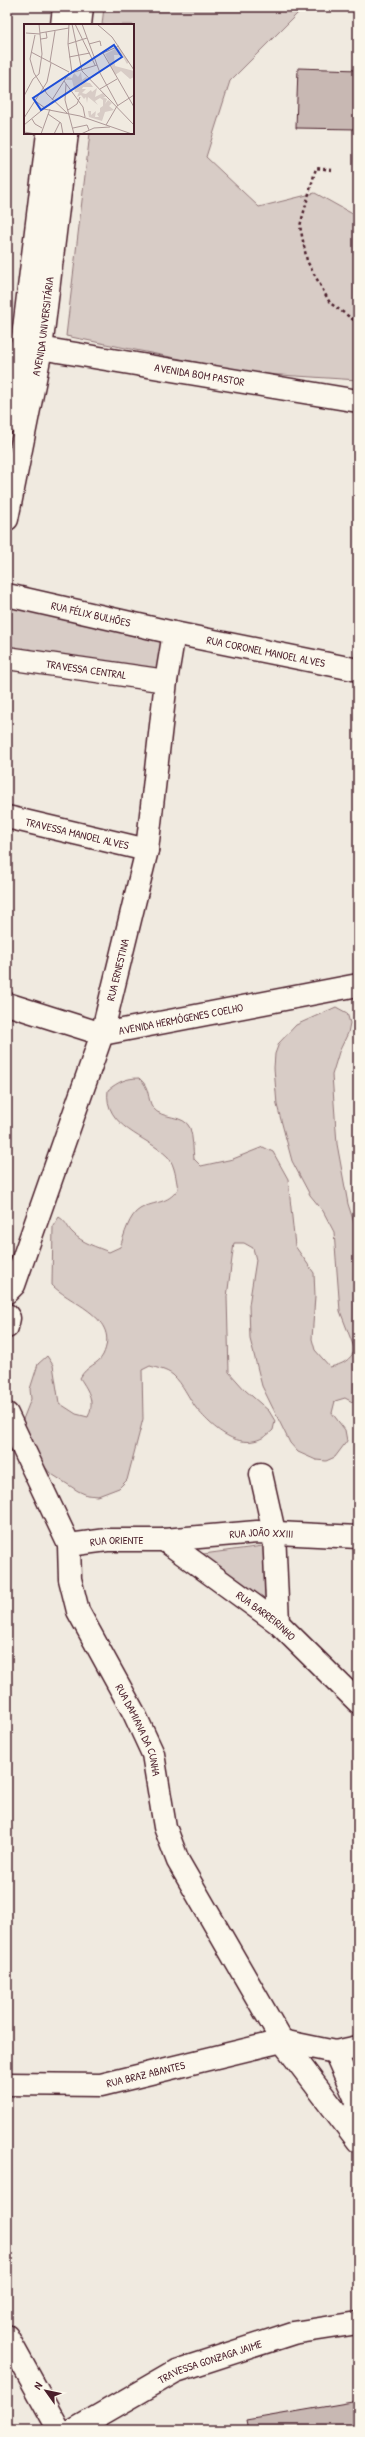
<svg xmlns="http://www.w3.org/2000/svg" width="365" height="2437" viewBox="0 0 365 2437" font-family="'Patrick Hand',sans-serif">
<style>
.green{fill:#d8ccc6;stroke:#917678}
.building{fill:#c8b8b3;stroke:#4a1f2b}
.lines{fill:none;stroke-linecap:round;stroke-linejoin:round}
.minor-casing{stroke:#4a1f2b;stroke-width:25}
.path{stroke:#4a1f2b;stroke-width:2.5;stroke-dasharray:3 3;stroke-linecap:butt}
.minor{stroke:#fbf7ec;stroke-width:22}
.labels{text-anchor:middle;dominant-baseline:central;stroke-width:3;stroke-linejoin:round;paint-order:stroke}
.street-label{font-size:11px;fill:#4a1f2b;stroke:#fbf7ec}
.inset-road{fill:none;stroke:#ae9998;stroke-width:1}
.view{fill:#1d4ed8;fill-opacity:0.15;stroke:#1d4ed8;stroke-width:2}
.inset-edge{fill:none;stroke:#4a1f2b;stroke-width:2}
</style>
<rect width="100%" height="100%" fill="#f0eae0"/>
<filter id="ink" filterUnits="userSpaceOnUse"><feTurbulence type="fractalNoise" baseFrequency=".025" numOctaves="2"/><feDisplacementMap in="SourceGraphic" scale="8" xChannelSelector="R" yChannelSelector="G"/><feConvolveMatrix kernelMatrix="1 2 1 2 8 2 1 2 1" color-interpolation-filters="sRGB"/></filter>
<g filter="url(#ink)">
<g class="green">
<polygon points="104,7 304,7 230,81 206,157 259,207 315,193 358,217 358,380 250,373 66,336 90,133 133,133 133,25 102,25"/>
<polygon points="7,605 166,640 160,672 7,649"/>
<path d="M336,1007L347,1013L350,1023L348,1033L339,1052L332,1075L337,1144L348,1204L358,1235V1405L345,1398L335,1401L332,1413L345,1430L347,1441L335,1457L326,1461L316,1460L298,1452L290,1443L262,1386L250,1339L249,1305L256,1260L253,1248L244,1243H234L227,1297L229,1372L245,1390L269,1411L275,1421L273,1430C246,1457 215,1431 196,1408C188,1397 183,1384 173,1375C167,1370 157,1368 150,1366L142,1370L143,1419L127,1480L119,1488L98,1496L87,1495L78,1491L50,1473L29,1447L20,1427L31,1399L30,1389L38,1364L47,1356L53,1365L59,1403L76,1414L88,1417C95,1401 89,1392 80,1378C87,1365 98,1365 103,1355C121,1317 70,1304 52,1285L53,1226L59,1217C68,1223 67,1228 73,1233C82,1243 97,1247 109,1252L120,1247C124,1236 129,1215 140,1209C156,1200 167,1205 178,1189C176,1179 175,1165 168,1157C147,1136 103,1127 108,1090C118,1082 126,1078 139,1078C151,1088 146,1097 153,1108C162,1120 184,1114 190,1128C193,1137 193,1150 194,1159L201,1166L233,1159L263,1147L273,1152L288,1179L295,1246L314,1273L315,1296L312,1339L315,1350L330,1367C343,1364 349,1361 355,1350L340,1311L334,1232L323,1211L310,1195L292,1161L277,1105L274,1068L275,1054L279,1043L296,1025Z"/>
<polygon points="263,1546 266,1609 196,1555"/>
</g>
<g class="building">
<polygon points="298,68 358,70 358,129 296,128"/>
<polygon points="358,2401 358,2430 249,2430 247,2420"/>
</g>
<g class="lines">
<g class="minor-casing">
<g id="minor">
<polyline points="62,25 64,7"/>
<polyline points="80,25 82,7"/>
<path id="s1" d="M22,345L358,401"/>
<polyline points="7,422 22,345 48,133"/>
<path id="s2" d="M7,519L41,349L67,133"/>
<path id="s3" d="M7,595L174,633L358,670"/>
<path id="s4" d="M7,658L166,681"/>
<path id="s5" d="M7,817L147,850"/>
<path id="s6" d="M7,1004L102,1034L358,985"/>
<path id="s7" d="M7,1292L14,1285L102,1034L147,850L166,681L174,633"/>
<polyline points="7,1315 9,1318 7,1327"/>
<path id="s8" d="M7,1414L69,1545L70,1579L78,1611L134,1713L153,1754L165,1827L178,1861L282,2041L358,2141"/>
<polyline points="261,1474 274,1532 278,1623"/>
<path id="s9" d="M164,1540L278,1623L358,1702"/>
<path id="s10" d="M69,1545L107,1540H164L257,1532L358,1537"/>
<polyline points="335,2052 355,2097 358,2119"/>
<path id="s11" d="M7,2084L101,2085L282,2041L335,2052L358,2047"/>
<polyline points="7,2336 59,2430"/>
<path id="s12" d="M74,2430L176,2371L293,2333L358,2323"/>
</g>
</g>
<polyline class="path" points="332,170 316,168 300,226 307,261 330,303 358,323"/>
<use href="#minor" class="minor"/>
</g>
</g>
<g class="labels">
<g class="street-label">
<text stroke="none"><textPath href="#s2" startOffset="196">AVENIDA UNIVERSITÁRIA</textPath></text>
<text stroke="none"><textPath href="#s1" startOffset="180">AVENIDA BOM PASTOR</textPath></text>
<text stroke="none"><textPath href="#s3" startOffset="86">RUA FÉLIX BULHÕES</textPath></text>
<text stroke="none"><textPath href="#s3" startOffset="265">RUA CORONEL MANOEL ALVES</textPath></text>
<text stroke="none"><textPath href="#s4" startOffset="80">TRAVESSA CENTRAL</textPath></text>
<text stroke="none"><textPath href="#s5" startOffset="72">TRAVESSA MANOEL ALVES</textPath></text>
<text stroke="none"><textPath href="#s7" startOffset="342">RUA ERNESTINA</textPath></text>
<text stroke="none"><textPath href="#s6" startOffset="180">AVENIDA HERMÓGENES COELHO</textPath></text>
<text stroke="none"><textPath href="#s10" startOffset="193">RUA JOÃO XXIII</textPath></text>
<text stroke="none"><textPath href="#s10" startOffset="48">RUA ORIENTE</textPath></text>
<text stroke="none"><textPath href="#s9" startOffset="127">RUA BARREIRINHO</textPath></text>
<text stroke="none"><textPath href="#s8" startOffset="346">RUA DAMIANA DA CUNHA</textPath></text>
<text stroke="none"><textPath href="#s11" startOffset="140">RUA BRAZ ABANTES</textPath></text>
<text stroke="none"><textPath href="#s12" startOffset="153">TRAVESSA GONZAGA JAIME</textPath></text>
</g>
</g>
<g transform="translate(24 24)">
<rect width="110" height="110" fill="#f0eae0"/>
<path d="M95,23L105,38L103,40L98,31H90L91,42L110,47V53L106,55L97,47L91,51L81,30ZM57,48L58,56L62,53L64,55L58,59L54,64L60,58L66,59L69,63H59L58,65H62L58,69L62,70L67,66L68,68L73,64L71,73L79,69L82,73H79L83,75L81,80L84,76L88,79L85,82L90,86L81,88L78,97L65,93L64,87H67V91L72,87L71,93H75L73,90L76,88V84L79,82V76L76,74L71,77L74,81L64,73L63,79L62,73L60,75L57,71L53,73L55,68H51L48,56H42L43,53L48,54L50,49L54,53Z" fill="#d8ccc6"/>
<path class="inset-road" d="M15,0L18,30M45,0L44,20L48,49M48,0L58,47L110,101M51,0L71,41M58,0L76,49L94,82M73,0L88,13L110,46M2,9L16,10M16,9L45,4M11,11L6,35L10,49L23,70L43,89M17,15L23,14L22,8M44,20L63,14M65,20L76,17L77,22M7,28L45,48M79,29L110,83M45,33L66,29M70,33L95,22M26,38L31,7M47,49L73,41M40,57L59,83L61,93M42,60L41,76L50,110M76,65L93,55M0,72L9,55L15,50L18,30M10,76L21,84M28,76L45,49M20,85L56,92L108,110M44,86L53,80L56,73M24,90L37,99L39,110M0,94L23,58L27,39M8,95L11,100L18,104M0,101L29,77M82,101L93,82L110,71M49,104L63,101L65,106M0,108L12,110M17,110L26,85M30,110L36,98M57,110L70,104L86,103"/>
<path class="view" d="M90,21L98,33L17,86L9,74Z"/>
<rect width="110" height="110" class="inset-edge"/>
</g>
<rect width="365" height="2437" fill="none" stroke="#fbf7ec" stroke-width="24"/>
<rect x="12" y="12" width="341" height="2413" fill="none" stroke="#4a1f2b" stroke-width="1.5" filter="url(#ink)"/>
<g transform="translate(46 2391) rotate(303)" stroke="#fbf7ec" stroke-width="3" paint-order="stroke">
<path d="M0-3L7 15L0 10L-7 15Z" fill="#4a1f2b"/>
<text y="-6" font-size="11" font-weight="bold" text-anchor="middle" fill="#4a1f2b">N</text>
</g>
</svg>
